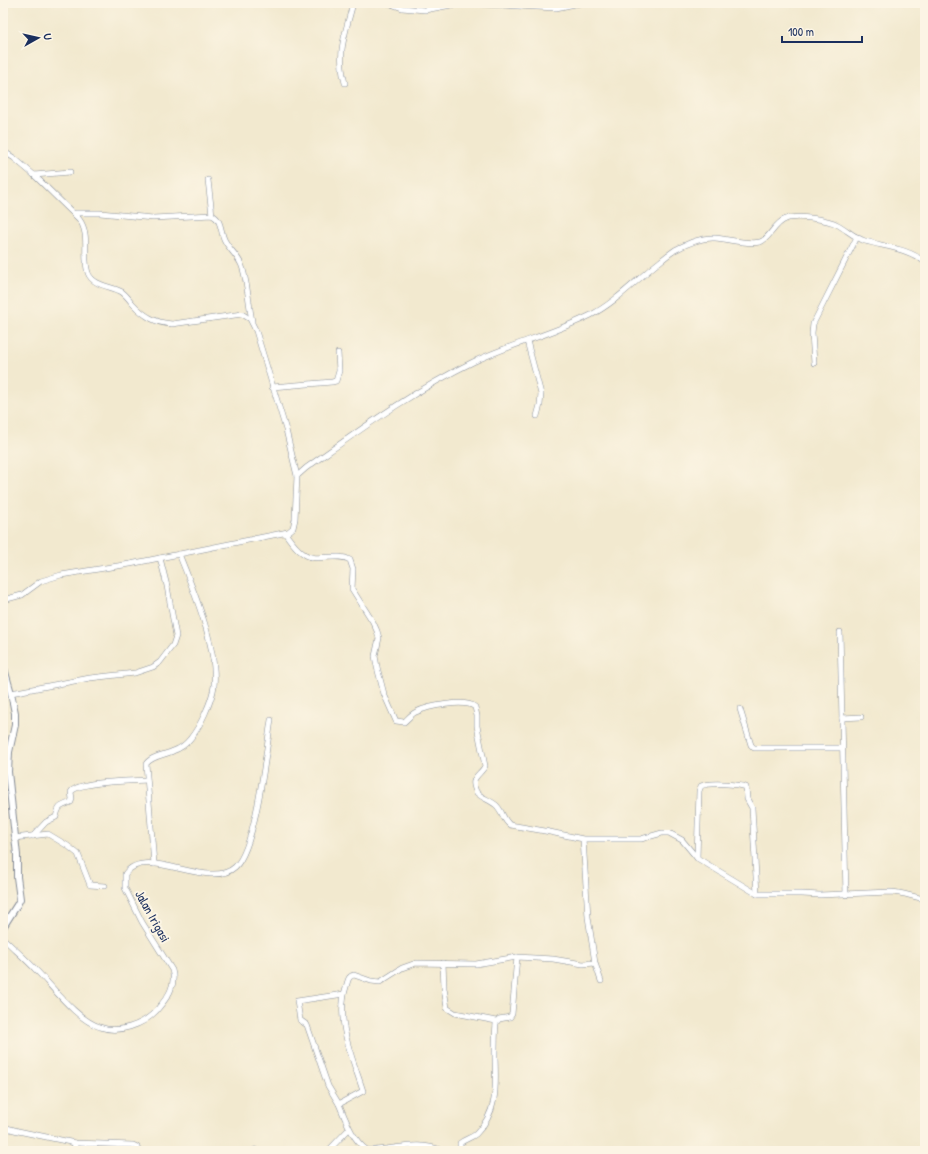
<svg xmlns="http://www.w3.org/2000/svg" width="928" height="1154" viewBox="0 0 928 1154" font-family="'Patrick Hand',sans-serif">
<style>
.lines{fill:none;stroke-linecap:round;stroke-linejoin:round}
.minor-casing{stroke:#868c96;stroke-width:6}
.tertiary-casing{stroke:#868c96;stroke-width:8}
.minor{stroke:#fff;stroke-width:5}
.tertiary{stroke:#fff;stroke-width:6}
.labels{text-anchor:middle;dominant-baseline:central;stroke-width:4;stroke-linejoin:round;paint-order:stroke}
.street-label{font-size:13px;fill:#1b2f5e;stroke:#fcf5e5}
</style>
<rect width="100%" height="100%" fill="#fcf5e5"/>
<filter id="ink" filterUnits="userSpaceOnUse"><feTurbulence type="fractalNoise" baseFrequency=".025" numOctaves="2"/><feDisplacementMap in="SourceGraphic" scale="8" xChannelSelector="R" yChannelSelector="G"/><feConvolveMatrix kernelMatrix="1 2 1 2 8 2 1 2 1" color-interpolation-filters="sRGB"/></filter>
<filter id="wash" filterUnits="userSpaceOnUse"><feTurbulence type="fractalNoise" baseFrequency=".012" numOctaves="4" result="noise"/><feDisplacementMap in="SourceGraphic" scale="16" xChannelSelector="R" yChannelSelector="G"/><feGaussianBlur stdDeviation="0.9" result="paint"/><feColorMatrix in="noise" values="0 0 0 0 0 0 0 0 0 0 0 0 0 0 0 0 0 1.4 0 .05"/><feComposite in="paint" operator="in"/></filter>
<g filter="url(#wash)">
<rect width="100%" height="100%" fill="#f2e9cf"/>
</g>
<g filter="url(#ink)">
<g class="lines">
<g class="minor-casing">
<g id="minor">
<polyline points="388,3 402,8 425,10 462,3 556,8 580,3"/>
<path d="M345,83C336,53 346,32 353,3"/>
<path d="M3,151L14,158L34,175L79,219C91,235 82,255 88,273C93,286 111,286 122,292C126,295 129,299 132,303C144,316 155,323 172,324L242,314L250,319L256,331L286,430L297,476"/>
<polyline points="34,175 70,172"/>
<polyline points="208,180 212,215"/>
<path d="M75,213H100L153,218L212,215C222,220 220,230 224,239C228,248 237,255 241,264C247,276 249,307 252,321"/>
<polyline points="527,341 541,394 540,405 537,416"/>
<polyline points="814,363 812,333 813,324 857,237"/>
<polyline points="272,387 332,382 336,381 339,371 338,353"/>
<path d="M285,533C290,540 296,549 304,554C317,563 337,552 350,560L353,569L352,589L373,622L377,631L379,638L375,656L377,667L384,694L396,721L404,722C408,719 411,714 416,712C428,706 465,699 475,707L477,716V726L485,766C482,772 475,776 474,781C473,784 475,790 477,793C482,798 490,800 496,805C502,810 503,820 510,825L545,831L583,839H641L662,833H669L682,840L697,858L757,894H802L820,895L890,892C902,892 913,897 925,899"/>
<path d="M3,600L22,595L41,581L61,575L130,564L288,532L293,528L295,519L297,476L306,468C360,430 413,391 473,362C511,344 553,334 591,315C616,302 636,280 658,263C663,259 669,254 675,250C686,244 701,237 715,238C729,239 746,245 760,242C769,240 775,222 786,219C797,215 828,219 838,225C847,230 855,238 865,241C886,247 907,248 925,262"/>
<polyline points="840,632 846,895"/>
<polyline points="11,693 90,678 135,673 153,667 160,662 173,645 176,636 167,586 160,558"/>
<polyline points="740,709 751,745 754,748 842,748"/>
<polyline points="842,718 861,717"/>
<path d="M33,836L46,822L56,817C59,805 60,807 71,802L72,799L71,792C78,781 132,781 147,780"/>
<polyline points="14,838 48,834 68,846 78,854 90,885 105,886"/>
<path d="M697,858L699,791L701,786C709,782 738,784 746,787L747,799L752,808L757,894"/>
<path d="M154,864L146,764C151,756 165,755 173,751C179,749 186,744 190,739C200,727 212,701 214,686C218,648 193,589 179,554"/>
<path d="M3,938C14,949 26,959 36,970C53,987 77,1020 100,1027C118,1034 143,1025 156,1011C166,999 177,987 172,970L142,922L125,888V874C146,844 209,891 235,867C256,848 266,751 271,720"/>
<polyline points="443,963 444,988 447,1008 455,1013 496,1021"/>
<polyline points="595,963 601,981"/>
<polyline points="339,1104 328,1086 307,1025 300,1020 297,1001 344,994"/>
<polyline points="3,1127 18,1131 75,1143 133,1145 137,1147 138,1151"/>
<polyline points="74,1151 75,1143"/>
<polyline points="254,1151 255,1150"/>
<polyline points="328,1151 349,1129"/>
<path d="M444,1151C414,1139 396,1151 367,1150C353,1141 345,1118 339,1104L363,1091C353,1059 335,1021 346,987C348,981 348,976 354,975L371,981L380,982L402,968L416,963L476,964L517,957L553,959L583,964L595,963L588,917L583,839"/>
<path d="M460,1151V1143C465,1139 471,1138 476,1134C498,1112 496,1086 495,1057C495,1046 495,1034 496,1023L499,1019L510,1017L512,1014L517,957"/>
</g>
</g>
<g class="tertiary-casing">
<polyline id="tertiary" points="3,665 11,693 15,713 15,725 9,752 8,772 17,855 17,877 20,899 17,905 3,927"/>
</g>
<use href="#minor" class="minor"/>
<use href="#tertiary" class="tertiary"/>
</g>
</g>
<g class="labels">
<g class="street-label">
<text transform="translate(153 916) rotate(61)">Jalan Irigasi</text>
</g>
</g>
<rect width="928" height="1154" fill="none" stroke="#fcf5e5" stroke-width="16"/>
<g transform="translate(38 38) rotate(82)" stroke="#fcf5e5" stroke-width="3" paint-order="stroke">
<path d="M0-3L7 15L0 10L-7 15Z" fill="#1b2f5e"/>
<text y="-6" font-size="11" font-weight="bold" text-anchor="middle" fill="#1b2f5e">U</text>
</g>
<path d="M782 36v6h80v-6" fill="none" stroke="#1b2f5e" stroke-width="2"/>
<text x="788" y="36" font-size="12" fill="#1b2f5e" stroke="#fcf5e5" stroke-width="3" paint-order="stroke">100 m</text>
</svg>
